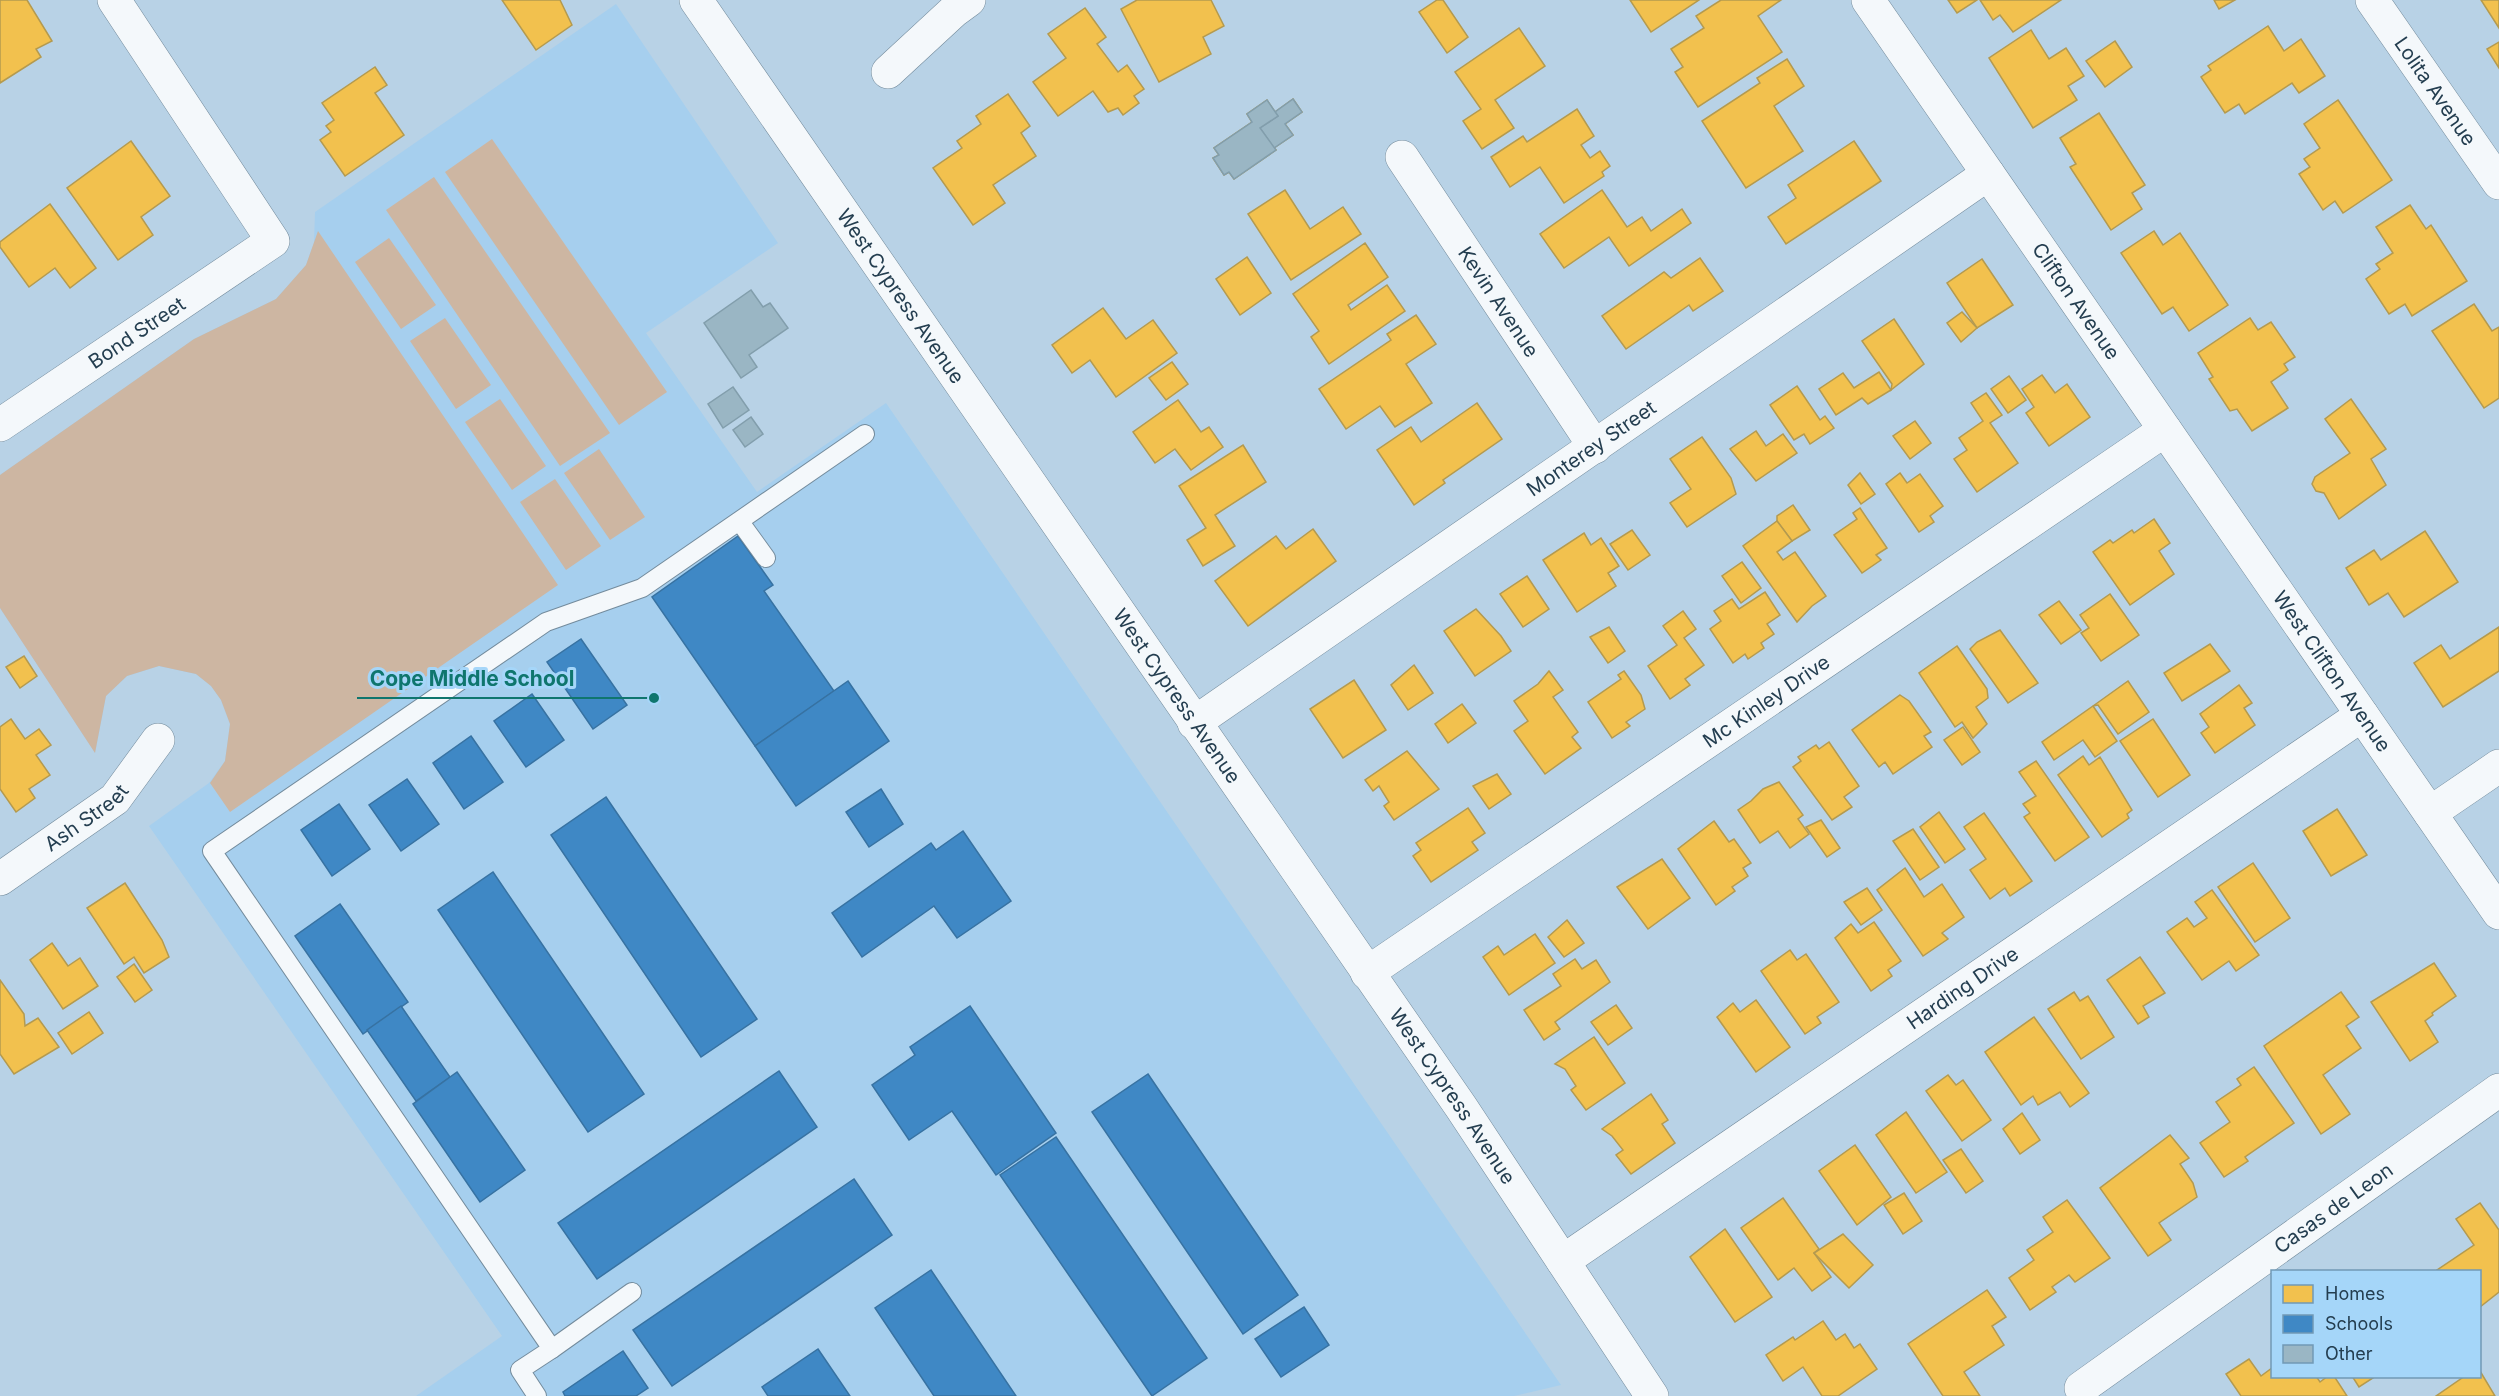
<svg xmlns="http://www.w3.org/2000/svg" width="2499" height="1396" viewBox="0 0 2499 1396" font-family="Inter,sans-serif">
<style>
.built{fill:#a6cfee}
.green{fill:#cdb6a2}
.homes{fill:#f2c14e;stroke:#b49a4f;stroke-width:1.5}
.schools{fill:#3f88c5;stroke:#3772a2;stroke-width:1.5}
.building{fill:#9ab6c4;stroke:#829eac;stroke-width:1.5}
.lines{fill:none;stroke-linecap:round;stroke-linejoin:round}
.lane-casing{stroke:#738b9c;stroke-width:20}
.street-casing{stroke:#738b9c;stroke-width:34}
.secondary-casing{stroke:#738b9c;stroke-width:34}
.lane{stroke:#f4f8fb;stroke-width:18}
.street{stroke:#f4f8fb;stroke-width:33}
.secondary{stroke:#f4f8fb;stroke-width:33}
.labels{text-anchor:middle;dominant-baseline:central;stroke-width:6;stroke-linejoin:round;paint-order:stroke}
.street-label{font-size:20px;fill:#243e50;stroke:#a5d6f9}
.leader{fill:none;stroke:#0f766e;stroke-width:2}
.callout-dot{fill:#0f766e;stroke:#a5d6f9;stroke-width:2}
.callout-label{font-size:21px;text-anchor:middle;font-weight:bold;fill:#0f766e;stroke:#a5d6f9;stroke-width:6;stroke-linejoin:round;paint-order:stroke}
</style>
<rect width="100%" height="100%" fill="#b8d2e6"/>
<polygon class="built" points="616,4 778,243 646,333 757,492 886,403 1561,1385 1514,1396 416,1396 502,1336 149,826 209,783 225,761 230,724 221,700 211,686 196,674 159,666 127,676 106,696 95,753 0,608 0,475 194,339 276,299 306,265 314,243 315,212"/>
<g class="green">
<polygon points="492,139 667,392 619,425 445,172"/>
<polygon points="434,177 610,433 560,466 386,210"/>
<polygon points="318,231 558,585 230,812 210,783 225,761 230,724 221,700 211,686 196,674 159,666 127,676 106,696 95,753 0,608 0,475 194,339 276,299 306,265"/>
<polygon points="389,238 436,305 401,329 355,262"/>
<polygon points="445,318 491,385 456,409 410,341"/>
<polygon points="500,399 546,466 512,490 465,422"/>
<polygon points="599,449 645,517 610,540 564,473"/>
<polygon points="555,479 601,546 566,570 520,502"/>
</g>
<g class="homes">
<polygon points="0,0 27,0 52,41 36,49 41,57 0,83"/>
<polygon points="502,0 560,0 572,25 536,50"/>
<polygon points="1137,0 1211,0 1224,26 1203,37 1211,54 1159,82 1121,9"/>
<polygon points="1437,0 1443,0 1468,37 1447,53 1419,12"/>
<polygon points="1630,0 1699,0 1651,32"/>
<polygon points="1721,0 1781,0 1758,16 1782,52 1698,107 1675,72 1683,67 1671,49 1704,28 1696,16"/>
<polygon points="1948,0 1977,0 1957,13"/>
<polygon points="1980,0 2061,0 2013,32 2000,15 1993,20"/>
<polygon points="2214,0 2235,0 2219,9"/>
<polygon points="2481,0 2499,0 2499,28"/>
<polygon points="1085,8 1106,37 1097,44 1118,72 1127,65 1144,89 1134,96 1139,103 1123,115 1118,108 1108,112 1093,91 1058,116 1033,82 1066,58 1048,34"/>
<polygon points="2268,26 2284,51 2301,39 2325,76 2299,93 2292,83 2245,114 2239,104 2225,113 2201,77 2211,70 2208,66"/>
<polygon points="1519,28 1545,66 1495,100 1514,128 1482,149 1463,121 1481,109 1455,72"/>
<polygon points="2031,30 2049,59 2066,48 2084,76 2068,86 2077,100 2033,128 1989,58"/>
<polygon points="2115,41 2132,67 2105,87 2086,61"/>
<polygon points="2499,42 2499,68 2487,49"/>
<polygon points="1787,59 1804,86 1774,106 1803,151 1746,188 1702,121 1760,83 1757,78"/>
<polygon points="375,67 387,85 375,93 404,135 345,176 320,140 331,132 326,126 334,120 322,103"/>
<polygon points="1008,94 1030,126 1021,133 1036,156 993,185 1005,203 973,225 933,168 962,148 957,141 981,124 976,116"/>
<polygon points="1293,99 1302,112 1285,124 1293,135 1274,148 1276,150 1234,179 1229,172 1224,175 1213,158 1219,155 1214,148 1252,122 1247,114 1267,100 1275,112"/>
<polygon points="2338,100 2392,180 2343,213 2335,201 2323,210 2299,174 2310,167 2304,159 2320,148 2304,124"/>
<polygon points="1577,109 1594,136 1581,145 1590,158 1600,151 1610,166 1602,172 1604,176 1564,203 1540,167 1510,187 1491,157 1523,136 1527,142"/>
<polygon points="2099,113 2145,185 2132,193 2142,209 2111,230 2070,167 2076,164 2060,138"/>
<polygon points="131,141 170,196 141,217 153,235 118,260 67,188"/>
<polygon points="1854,141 1881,181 1786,244 1768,217 1796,198 1788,185"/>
<polygon points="1285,190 1310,229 1343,207 1361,234 1291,280 1248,214"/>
<polygon points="1602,190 1627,227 1642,217 1651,231 1682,209 1691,223 1629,266 1609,237 1564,268 1540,234"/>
<polygon points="50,204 96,268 70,288 55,268 29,287 0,247 0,242"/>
<polygon points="2410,205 2426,229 2431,225 2467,281 2412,316 2405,304 2389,314 2366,279 2380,269 2376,264 2393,253 2376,227"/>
<polygon points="2154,231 2163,245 2180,233 2228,305 2189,331 2173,307 2162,314 2121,253"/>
<polygon points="1365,243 1388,277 1348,305 1351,310 1387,285 1405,311 1329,364 1311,337 1319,331 1293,294"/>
<polygon points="1247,257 1271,293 1240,315 1216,279"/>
<polygon points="1700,258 1723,291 1693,311 1689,305 1626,349 1602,316 1664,272 1671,278"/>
<polygon points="1982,259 2013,305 1977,328 1947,283"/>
<polygon points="2474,304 2492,331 2499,327 2499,398 2484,408 2432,331"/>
<polygon points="1103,308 1126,339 1153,320 1177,353 1116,397 1090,360 1072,373 1052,345"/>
<polygon points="1962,312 1977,328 1961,342 1947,323"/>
<polygon points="1416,315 1436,344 1406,364 1432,403 1395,427 1380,406 1346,429 1319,389 1391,340 1387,334"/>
<polygon points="2250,318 2258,330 2271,322 2295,357 2284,364 2288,370 2271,382 2288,408 2252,431 2237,409 2230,411 2209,379 2213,377 2198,353"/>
<polygon points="1894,319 1924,364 1891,390 1892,384 1862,341"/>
<polygon points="1172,362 1188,384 1166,400 1149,378"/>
<polygon points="1879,372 1891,390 1868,404 1862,398 1836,415 1819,389 1843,373 1854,388"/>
<polygon points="2042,375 2055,393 2067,384 2090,417 2049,446 2026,413 2034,407 2022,389"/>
<polygon points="2009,376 2026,400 2008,413 1991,389"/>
<polygon points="1797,386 1820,420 1825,416 1834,428 1810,444 1804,434 1794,440 1770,405"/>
<polygon points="1986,393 2002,415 1990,423 2018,463 1977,492 1954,459 1967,450 1959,438 1983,421 1971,403"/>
<polygon points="2351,399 2386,449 2371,459 2386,485 2339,519 2324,493 2316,491 2312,484 2315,477 2350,453 2325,419"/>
<polygon points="1178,400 1201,432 1209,427 1223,447 1191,470 1175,449 1155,463 1133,432"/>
<polygon points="1477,403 1502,439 1443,480 1445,483 1414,505 1377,450 1411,427 1421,442"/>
<polygon points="1915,421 1931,443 1910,459 1893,436"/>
<polygon points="1756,431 1766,446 1783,434 1797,453 1756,481 1730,449"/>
<polygon points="1702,437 1731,478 1736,494 1687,527 1670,503 1691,489 1670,459"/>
<polygon points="1243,445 1266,482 1215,515 1235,546 1203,566 1187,540 1206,528 1179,486"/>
<polygon points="1860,473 1875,494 1861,504 1848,485"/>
<polygon points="1900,473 1907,483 1920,474 1943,506 1930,516 1934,522 1919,532 1886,484"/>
<polygon points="1793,505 1810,530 1792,541 1777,521 1777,516"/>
<polygon points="1860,508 1887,548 1876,555 1881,560 1862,573 1834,535 1857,519 1853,513"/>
<polygon points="2154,519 2170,543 2159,551 2174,574 2130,605 2093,552 2110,540 2113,543 2132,530 2134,533"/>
<polygon points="1777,521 1792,541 1777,552 1783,560 1795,552 1826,596 1812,606 1797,622 1743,546"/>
<polygon points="1313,529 1336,561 1248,626 1215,581 1276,536 1286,549"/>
<polygon points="1632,530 1650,555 1628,570 1610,544"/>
<polygon points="2425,531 2458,582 2404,617 2388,593 2369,605 2346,568 2374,550 2381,560"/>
<polygon points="1584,533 1591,545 1601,538 1619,566 1608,573 1616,586 1577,612 1543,560"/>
<polygon points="1742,562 1761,588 1741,603 1722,576"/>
<polygon points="1527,576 1549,609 1523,627 1500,594"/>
<polygon points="1765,592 1780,615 1767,624 1774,634 1761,643 1764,648 1748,659 1745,654 1733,663 1710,629 1721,621 1714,611 1732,599 1739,609"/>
<polygon points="2110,594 2139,635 2101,661 2081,633 2089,628 2080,615"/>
<polygon points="2059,601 2081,630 2061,644 2039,615"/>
<polygon points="1476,609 1501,636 1511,651 1475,676 1444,631"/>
<polygon points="1683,611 1696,629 1684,638 1704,665 1685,679 1690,685 1670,699 1648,666 1677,645 1663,626"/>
<polygon points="1609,627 1625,651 1608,663 1590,637"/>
<polygon points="2499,627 2499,671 2443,707 2414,663 2441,645 2450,659"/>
<polygon points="2000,630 2038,683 2008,703 1970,649 1977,642"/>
<polygon points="2210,644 2230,671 2182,701 2164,673"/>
<polygon points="1957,646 1987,689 1988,698 1976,707 1987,724 1973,738 1962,722 1955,727 1919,673"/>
<polygon points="24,656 37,676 20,688 6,667"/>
<polygon points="1414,665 1433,693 1408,710 1391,685"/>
<polygon points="1549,671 1563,690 1553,697 1578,732 1572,737 1581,748 1545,774 1514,731 1528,721 1514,701 1538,684"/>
<polygon points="1624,671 1641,695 1645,709 1626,722 1630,726 1612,738 1588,702 1621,679 1618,675"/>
<polygon points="1354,680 1386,730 1343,758 1310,709"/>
<polygon points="2128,681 2149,712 2118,734 2098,705 2093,706"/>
<polygon points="2239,685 2252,703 2244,708 2255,725 2215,753 2201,733 2209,727 2200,714"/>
<polygon points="1900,695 1909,701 1931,732 1924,736 1932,747 1893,774 1885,762 1879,767 1852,730"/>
<polygon points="1462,704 1476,723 1448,743 1435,724"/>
<polygon points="2093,706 2117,741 2095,757 2083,740 2054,760 2042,742"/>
<polygon points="11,719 25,739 39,729 51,745 36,755 50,775 29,789 35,798 16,812 0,789 0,727"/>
<polygon points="2153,719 2190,775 2158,797 2120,741"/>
<polygon points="1963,727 1980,752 1962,765 1944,740"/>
<polygon points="1829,742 1859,786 1844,797 1852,807 1832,820 1793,767 1801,761 1798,757 1816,745 1819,749"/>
<polygon points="1407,751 1439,789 1394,820 1384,806 1389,802 1379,786 1373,791 1365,780"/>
<polygon points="2083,756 2089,765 2100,757 2132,810 2127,814 2129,818 2102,837 2058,775"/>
<polygon points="2036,761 2089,837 2055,861 2024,817 2030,813 2023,804 2036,796 2019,772"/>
<polygon points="1497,774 1511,794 1489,809 1473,786"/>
<polygon points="1779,782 1803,815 1798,819 1809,834 1790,848 1778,831 1760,843 1738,810 1751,801 1763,789"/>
<polygon points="1468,808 1485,833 1472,842 1478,850 1431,882 1413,856 1421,850 1416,843"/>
<polygon points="2337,809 2367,855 2331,876 2303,831"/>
<polygon points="1939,812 1965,849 1945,863 1920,827"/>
<polygon points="1984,813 2032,881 2010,896 2005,888 1990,899 1970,870 1986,859 1964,827"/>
<polygon points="1821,820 1840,848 1827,857 1806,827"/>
<polygon points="1714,821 1729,842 1734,839 1751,863 1743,868 1748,876 1732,887 1735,891 1716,905 1678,849"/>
<polygon points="1913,829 1939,867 1920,880 1893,841"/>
<polygon points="1662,859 1690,898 1648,929 1617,887"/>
<polygon points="2253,863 2290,918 2255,942 2218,887"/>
<polygon points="1905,868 1924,897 1942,884 1964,917 1942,933 1948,939 1923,956 1877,890"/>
<polygon points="125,883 162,940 169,957 144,973 134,957 124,964 87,908"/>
<polygon points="1867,888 1882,910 1861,925 1844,902"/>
<polygon points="2212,890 2259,955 2236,971 2229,961 2202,980 2167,932 2187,918 2194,927 2207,918 2195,902"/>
<polygon points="1567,920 1584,943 1564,957 1548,937"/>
<polygon points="1874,922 1901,961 1888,970 1892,976 1871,991 1835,938 1851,924 1858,933"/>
<polygon points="1535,934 1555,963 1509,995 1483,957 1498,946 1504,955"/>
<polygon points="52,943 68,966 80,958 98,986 63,1009 30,960"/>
<polygon points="1790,950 1797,960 1806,954 1839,1002 1817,1017 1821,1023 1805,1034 1761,971"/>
<polygon points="2140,957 2165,993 2143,1006 2149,1017 2138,1024 2107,980"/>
<polygon points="1575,959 1582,969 1596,960 1610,982 1555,1022 1560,1029 1544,1040 1524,1010 1561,986 1553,974"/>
<polygon points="2434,963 2456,996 2432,1013 2433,1015 2425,1021 2438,1042 2410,1061 2371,1002"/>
<polygon points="134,964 152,990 135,1002 117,977"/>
<polygon points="0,980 24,1014 25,1026 38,1018 59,1047 14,1074 0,1054"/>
<polygon points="2074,992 2080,1001 2088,996 2114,1037 2081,1059 2048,1009"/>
<polygon points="2341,992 2359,1017 2346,1026 2361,1048 2323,1075 2350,1114 2321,1134 2264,1046"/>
<polygon points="1756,1000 1790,1047 1756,1072 1717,1017 1733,1003 1740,1012"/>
<polygon points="1616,1005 1632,1028 1608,1045 1591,1022"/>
<polygon points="89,1012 103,1033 72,1054 58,1033"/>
<polygon points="2034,1017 2089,1093 2070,1107 2060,1092 2038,1105 2033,1096 2021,1105 1985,1052"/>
<polygon points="1594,1037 1625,1083 1586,1110 1571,1090 1576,1086 1565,1069 1555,1064"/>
<polygon points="2254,1067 2294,1123 2245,1157 2248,1161 2224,1177 2200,1143 2230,1122 2216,1102 2241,1085 2237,1079"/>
<polygon points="1948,1075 1956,1085 1963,1080 1991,1120 1962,1141 1926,1091"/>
<polygon points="1651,1094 1668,1120 1662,1124 1675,1143 1631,1174 1616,1155 1623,1150 1612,1136 1602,1129"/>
<polygon points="1906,1112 1947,1172 1916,1193 1876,1135"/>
<polygon points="2022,1113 2040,1140 2020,1154 2003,1129"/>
<polygon points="2170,1135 2189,1158 2180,1164 2193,1183 2197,1197 2159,1223 2171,1240 2148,1256 2100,1188"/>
<polygon points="1855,1145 1891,1197 1857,1225 1819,1171"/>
<polygon points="1961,1149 1983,1181 1966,1193 1943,1160"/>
<polygon points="1904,1193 1922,1221 1903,1234 1884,1205"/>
<polygon points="1783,1198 1819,1249 1814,1253 1831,1277 1812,1291 1794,1268 1778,1280 1741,1228"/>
<polygon points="2067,1200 2110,1258 2075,1282 2069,1275 2052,1287 2056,1292 2030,1310 2009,1278 2034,1260 2027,1250 2053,1232 2043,1217"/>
<polygon points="2480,1203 2499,1230 2499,1292 2480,1307 2480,1272 2434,1272 2474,1245 2456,1219"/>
<polygon points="1725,1229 1772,1297 1735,1322 1690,1257"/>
<polygon points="1843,1234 1873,1265 1849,1288 1814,1253"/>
<polygon points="1987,1290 2006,1317 1992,1326 2004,1345 1964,1372 1980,1396 1943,1396 1908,1344"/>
<polygon points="1823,1321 1836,1340 1845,1334 1854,1348 1860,1344 1877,1369 1838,1396 1822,1396 1803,1367 1783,1381 1766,1355 1793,1337 1795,1340"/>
<polygon points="2249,1359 2261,1376 2272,1368 2272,1376 2316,1376 2320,1382 2328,1376 2334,1376 2347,1396 2241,1396 2226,1374"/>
<polygon points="2480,1371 2495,1396 2436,1396 2465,1376 2480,1376"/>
<polygon points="2352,1376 2376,1376 2359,1387"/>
</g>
<g class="schools">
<polygon points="738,536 773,585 764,591 834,691 755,746 652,597"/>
<polygon points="581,639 627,705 593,729 547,662"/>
<polygon points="848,681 889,741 796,806 755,746"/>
<polygon points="532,694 564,740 526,767 494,721"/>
<polygon points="471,736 503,782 464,809 433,763"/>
<polygon points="407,779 439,824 401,851 369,805"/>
<polygon points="881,789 903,824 869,847 846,812"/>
<polygon points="606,797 757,1019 701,1057 551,835"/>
<polygon points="339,804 370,849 332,876 301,830"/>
<polygon points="963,831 1011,901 957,938 934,906 862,957 832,913 931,843 936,850"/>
<polygon points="493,872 644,1094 588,1132 438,910"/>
<polygon points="340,904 408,1002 363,1034 295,936"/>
<polygon points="401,1006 450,1077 416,1101 367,1030"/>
<polygon points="970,1006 1056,1133 996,1175 952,1111 909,1140 872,1085 915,1055 910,1047"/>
<polygon points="779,1071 817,1127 597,1279 558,1223"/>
<polygon points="457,1072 525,1170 480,1202 413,1104"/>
<polygon points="1148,1074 1298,1295 1243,1334 1092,1112"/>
<polygon points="1056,1137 1207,1358 1152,1396 1000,1175"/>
<polygon points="854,1179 892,1235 672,1386 633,1330"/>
<polygon points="931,1270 1016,1396 934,1396 875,1308"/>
<polygon points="1304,1307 1329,1345 1281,1377 1255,1339"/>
<polygon points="818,1349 850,1396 768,1396 762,1387"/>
<polygon points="623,1351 648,1388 636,1396 565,1396 563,1392"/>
</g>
<g class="building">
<polygon points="1293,99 1302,112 1285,124 1293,135 1274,148 1260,128 1278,116 1275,112"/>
<polygon points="1267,100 1278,116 1260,128 1276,150 1234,179 1229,172 1224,175 1213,158 1219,155 1214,148 1252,122 1247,114"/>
<polygon points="751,290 763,307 770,303 788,328 749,355 757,367 741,378 704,323"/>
<polygon points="733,387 749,410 723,428 708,404"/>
<polygon points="751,417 763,434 745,447 733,430"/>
</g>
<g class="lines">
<g class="lane-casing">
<g id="lane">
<polyline points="740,522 766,558"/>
<polyline points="552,1349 632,1292"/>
<polyline points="537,1396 520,1370 552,1349 212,851 546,622 642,588 865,434"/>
</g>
</g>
<g class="street-casing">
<g id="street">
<path id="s1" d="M1868,0L2499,913"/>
<path id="s2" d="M2372,0L2499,183"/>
<polyline points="888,72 954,11 969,0"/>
<path id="s3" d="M1402,157L1595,447"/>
<path id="s4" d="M0,425L273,241L114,0"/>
<path id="s5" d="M1194,723L1988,174"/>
<polyline points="2430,813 2499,766"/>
<path id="s6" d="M0,879L115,799L158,740"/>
<path id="s7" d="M1367,973L2165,430"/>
<path id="s8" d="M1563,1261L2362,715"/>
<path id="s9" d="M2081,1388L2499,1090"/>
</g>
</g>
<g class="secondary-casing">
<g id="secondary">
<path id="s10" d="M696,0L1461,1107L1652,1396"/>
</g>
</g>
<use href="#lane" class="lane"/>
<use href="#street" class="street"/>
<use href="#secondary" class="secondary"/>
</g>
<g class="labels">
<g class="street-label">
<text stroke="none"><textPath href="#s2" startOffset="111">Lolita Avenue</textPath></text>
<text stroke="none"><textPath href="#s10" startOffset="360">West Cypress Avenue</textPath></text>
<text stroke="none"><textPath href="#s3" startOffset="174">Kevin Avenue</textPath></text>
<text stroke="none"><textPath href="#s1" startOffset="366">Clifton Avenue</textPath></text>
<text stroke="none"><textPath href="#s4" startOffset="165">Bond Street</textPath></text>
<text stroke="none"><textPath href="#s5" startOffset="483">Monterey Street</textPath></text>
<text stroke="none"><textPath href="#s1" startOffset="816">West Clifton Avenue</textPath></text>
<text stroke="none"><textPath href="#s10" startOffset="846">West Cypress Avenue</textPath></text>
<text stroke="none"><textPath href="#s7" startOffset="483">Mc Kinley Drive</textPath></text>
<text stroke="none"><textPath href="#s6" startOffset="106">Ash Street</textPath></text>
<text stroke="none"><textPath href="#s8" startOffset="484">Harding Drive</textPath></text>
<text stroke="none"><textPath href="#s10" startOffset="1332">West Cypress Avenue</textPath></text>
<text stroke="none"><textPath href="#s9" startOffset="310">Casas de Leon</textPath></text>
</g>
</g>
<path class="leader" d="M654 698L586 698H357"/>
<circle class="callout-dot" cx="654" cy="698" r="6"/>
<g class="callout-label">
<text x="472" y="686">Cope Middle School</text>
</g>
<rect x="2271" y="1270" width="210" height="108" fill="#a5d6f9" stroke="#7199b5" stroke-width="1.5"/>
<rect x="2283" y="1285" width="30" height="18" fill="#f2c14e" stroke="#7199b5" stroke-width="1.5"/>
<text x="2325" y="1300" font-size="18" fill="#243e50">Homes</text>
<rect x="2283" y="1315" width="30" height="18" fill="#3f88c5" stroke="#7199b5" stroke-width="1.5"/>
<text x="2325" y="1330" font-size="18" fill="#243e50">Schools</text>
<rect x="2283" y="1345" width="30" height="18" fill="#9ab6c4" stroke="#7199b5" stroke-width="1.5"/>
<text x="2325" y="1360" font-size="18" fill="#243e50">Other</text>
</svg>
